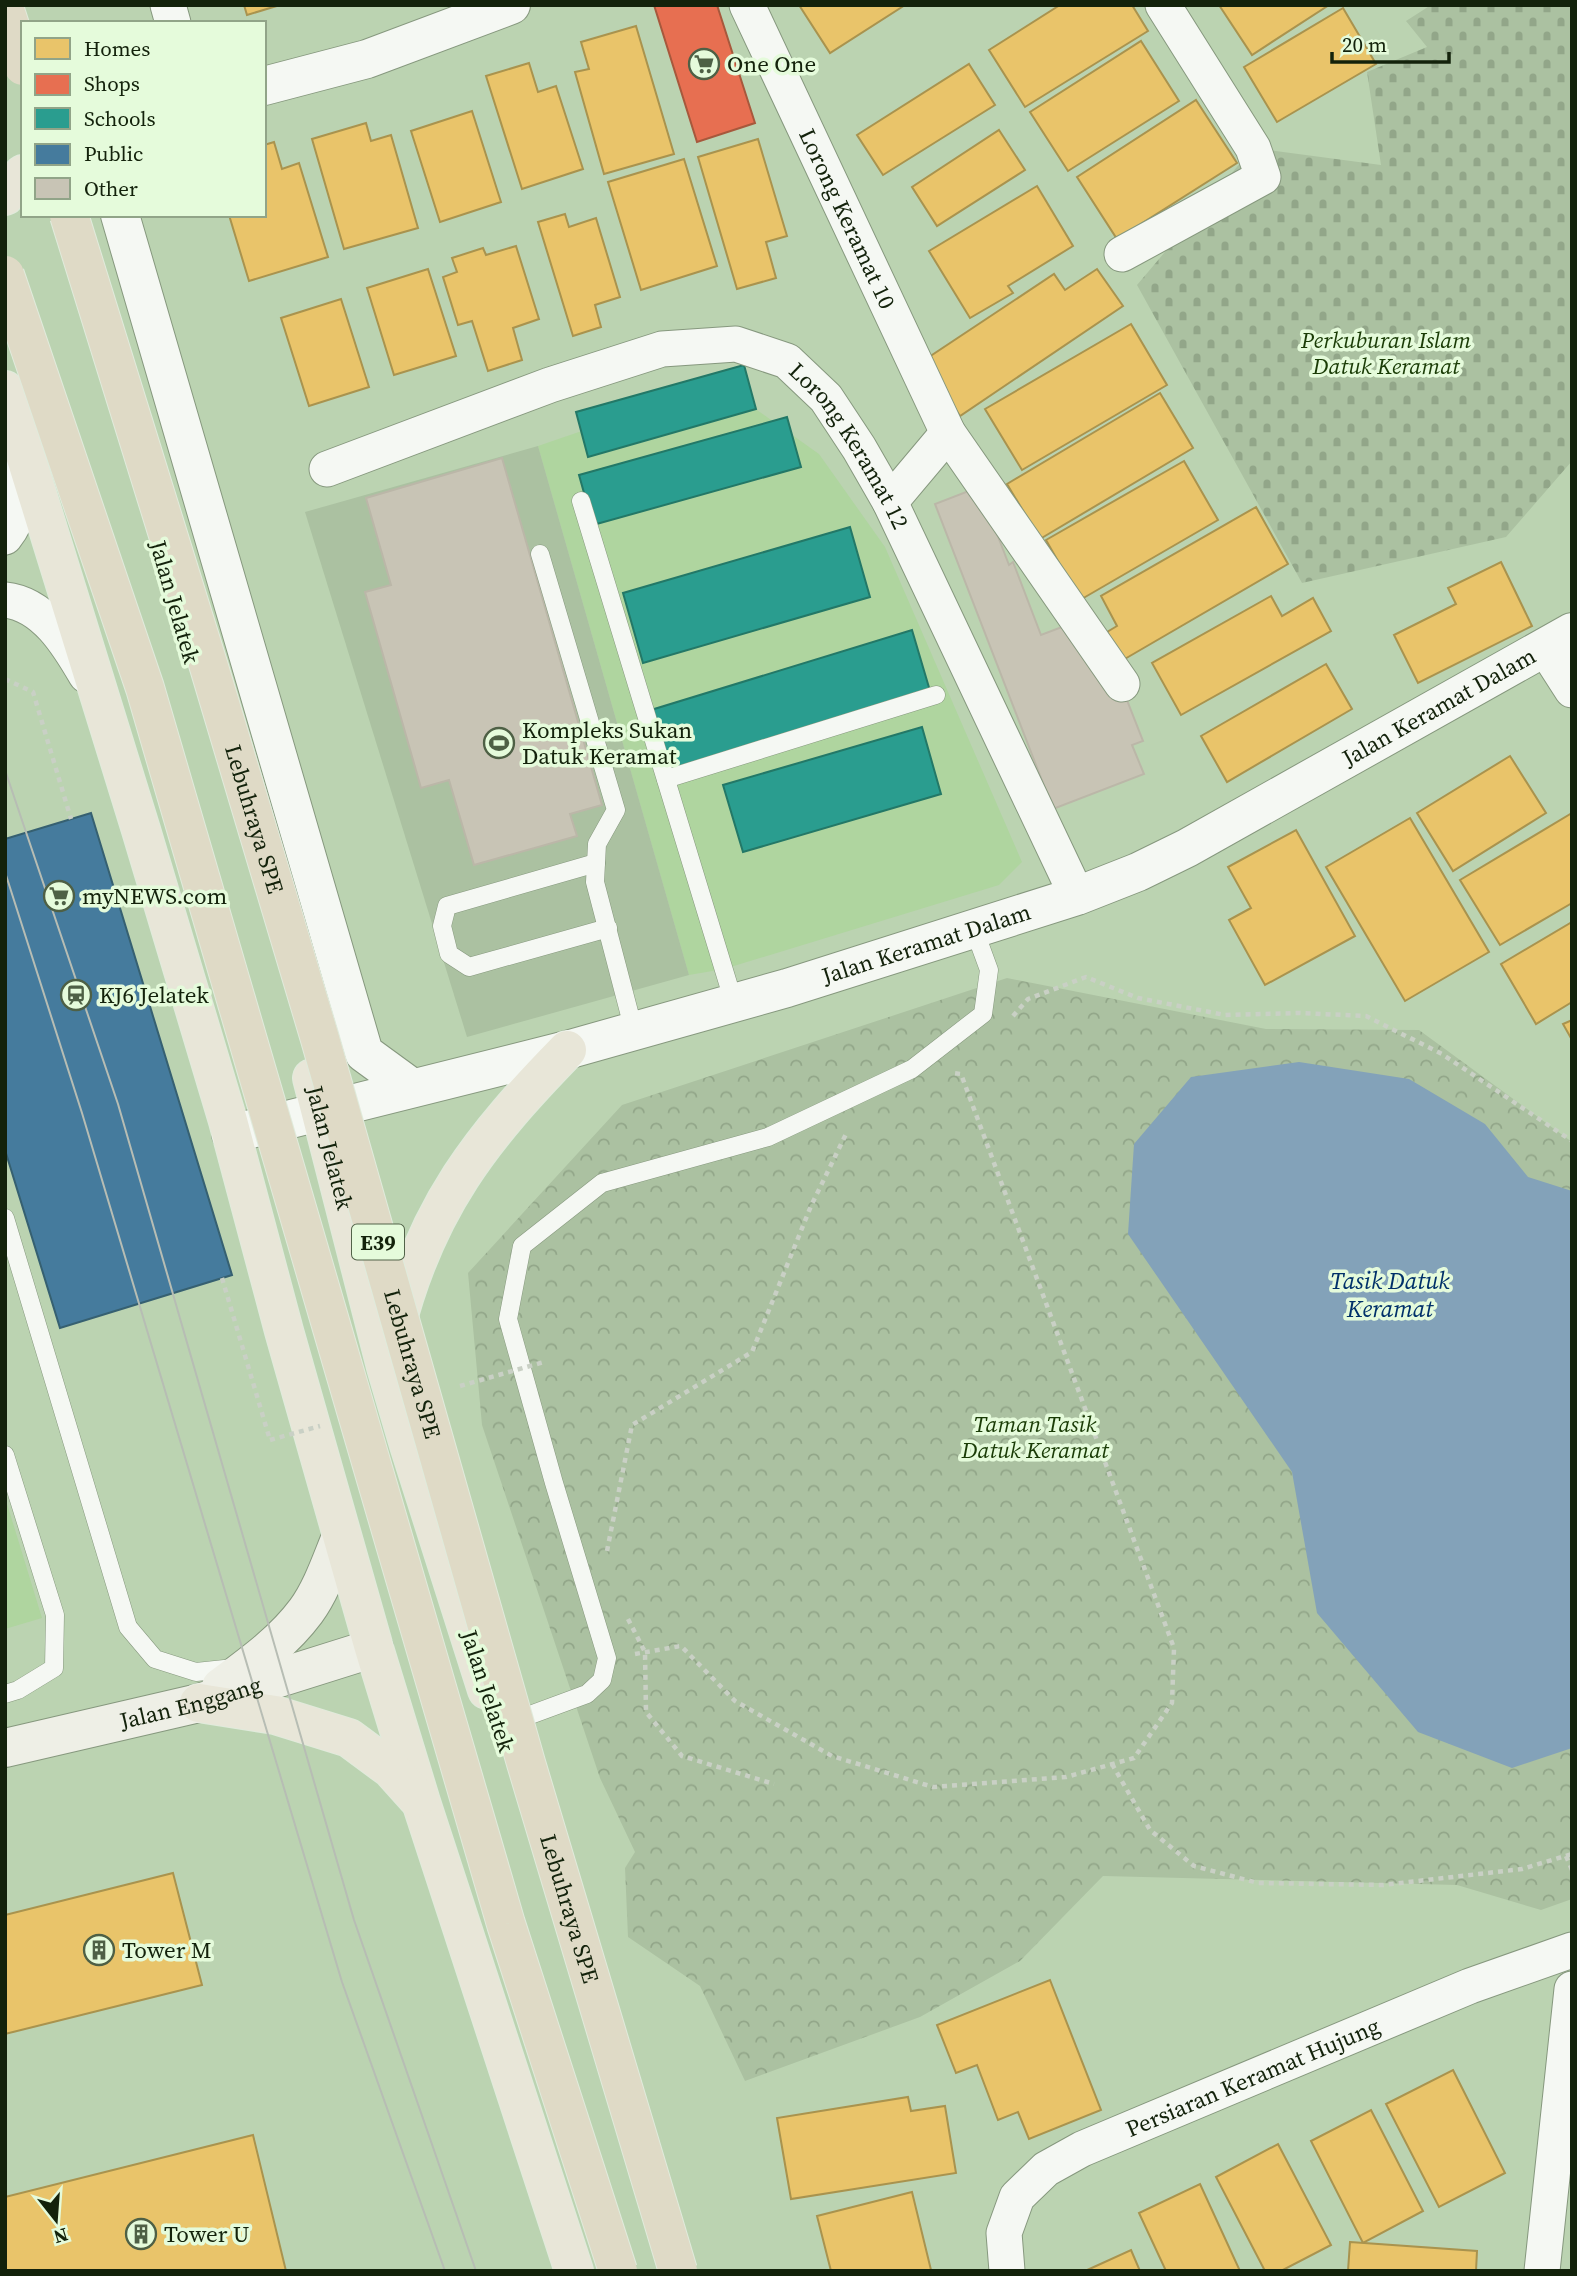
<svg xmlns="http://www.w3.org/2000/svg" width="1577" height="2276" viewBox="0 0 1577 2276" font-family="'Source Serif 4',serif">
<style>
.built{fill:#afd59f}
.green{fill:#abc1a1}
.cemetery{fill:url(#cemetery-stones)}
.park{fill:url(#park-crowns)}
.water{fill:#83a2b9}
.homes{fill:#e9c46a;stroke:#a9934e;stroke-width:2}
.shops{fill:#e76f51;stroke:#a7583c;stroke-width:2}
.schools{fill:#2a9d8f;stroke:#237867;stroke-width:2}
.public{fill:#457b9d;stroke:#366071;stroke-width:2}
.building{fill:#c8c4b5;stroke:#bbb7a8;stroke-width:2}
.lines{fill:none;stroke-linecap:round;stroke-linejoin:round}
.service-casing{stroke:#86987e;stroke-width:19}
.minor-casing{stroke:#86987e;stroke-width:37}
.tertiary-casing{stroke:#86987e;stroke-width:40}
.secondary-casing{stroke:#86987e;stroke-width:40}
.primary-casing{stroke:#e0ebdc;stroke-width:40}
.path{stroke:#c9d0c5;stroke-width:4.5;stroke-dasharray:5 5;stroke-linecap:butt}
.service{stroke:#f5f8f3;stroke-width:18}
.minor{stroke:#f5f8f3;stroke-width:35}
.tertiary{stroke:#f5f8f3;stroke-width:38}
.secondary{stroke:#eeefe6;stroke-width:38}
.primary{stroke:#e8e6d8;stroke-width:38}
.tram{stroke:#b7bdb4;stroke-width:2}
.motorway-bridge-casing{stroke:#e0ebdc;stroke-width:40;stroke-linecap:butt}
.path-bridge{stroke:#c9d0c5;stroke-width:4.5;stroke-dasharray:5 5;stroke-linecap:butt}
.motorway-bridge{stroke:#dfdac6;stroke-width:38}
.labels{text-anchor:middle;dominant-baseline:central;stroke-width:7;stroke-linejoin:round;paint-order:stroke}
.shield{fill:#e5fbdb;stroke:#526349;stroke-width:2}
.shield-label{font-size:21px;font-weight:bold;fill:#13220b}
.poi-label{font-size:23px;fill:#13220b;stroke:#e5fbdb;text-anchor:start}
.street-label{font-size:23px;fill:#13220b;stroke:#e5fbdb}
.park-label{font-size:23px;font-style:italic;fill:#193b05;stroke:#e5fbdb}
.water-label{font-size:24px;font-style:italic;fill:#003069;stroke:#e5fbdb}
</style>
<defs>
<pattern id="cemetery-stones" width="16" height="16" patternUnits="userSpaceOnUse" patternTransform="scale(1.75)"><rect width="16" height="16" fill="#abc1a1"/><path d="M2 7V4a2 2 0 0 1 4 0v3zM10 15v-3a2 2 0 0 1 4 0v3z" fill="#92a689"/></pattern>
<pattern id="park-crowns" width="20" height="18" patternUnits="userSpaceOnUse" patternTransform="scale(1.75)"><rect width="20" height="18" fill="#abc1a1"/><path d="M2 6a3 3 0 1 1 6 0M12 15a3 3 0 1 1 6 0" fill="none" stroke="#92a689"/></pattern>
</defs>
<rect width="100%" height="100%" fill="#bbd3b1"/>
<g class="built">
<polygon points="675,399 750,405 819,454 885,547 1022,862 999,885 724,969 689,975 538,446"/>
<polygon points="5,1497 42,1618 5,1629"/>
</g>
<polygon class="green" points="538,446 689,975 467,1037 305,512"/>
<polygon class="cemetery" points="1431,5 1572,5 1572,461 1506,537 1302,583 1137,285 1253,148 1381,165 1367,72 1427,47 1406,21"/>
<polygon class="park" points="1007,978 1266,1029 1419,1030 1572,1142 1572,1899 1541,1910 1457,1885 1103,1876 1020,1961 920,2017 745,2081 700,1986 628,1937 625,1868 635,1852 600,1778 482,1425 468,1273 622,1105"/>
<polygon class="water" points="1299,1062 1409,1079 1485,1124 1528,1177 1572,1191 1572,1748 1512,1768 1418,1732 1317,1613 1292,1472 1128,1234 1134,1144 1191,1077"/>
<g class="homes">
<polygon points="244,5 280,5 247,15"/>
<polygon points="799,5 905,5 830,53"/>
<polygon points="1060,5 1132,5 1148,31 1025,107 989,50"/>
<polygon points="1219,5 1329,5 1252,55"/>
<polygon points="1343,8 1376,64 1277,122 1244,67"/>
<polygon points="636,26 674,154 604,174 575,72 589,69 581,42"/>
<polygon points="1141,41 1179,101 1068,171 1030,112"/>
<polygon points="529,63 538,92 556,86 583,169 522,189 486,76"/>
<polygon points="969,64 995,105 883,175 857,135"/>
<polygon points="1196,100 1237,163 1117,239 1077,177"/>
<polygon points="472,111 501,202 440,222 411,131"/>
<polygon points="366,123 371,141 391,135 418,228 344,249 312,139"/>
<polygon points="999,130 1025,170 937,226 912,187"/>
<polygon points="758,139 787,236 766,242 776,278 737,289 698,157"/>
<polygon points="274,142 282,169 299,163 328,257 249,281 229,215 264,215 264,145"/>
<polygon points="684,159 717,266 641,290 608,182"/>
<polygon points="1037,186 1073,246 1008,286 1013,293 970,318 929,251"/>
<polygon points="565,214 569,227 596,218 620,297 595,305 601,327 573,336 538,222"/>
<polygon points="516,246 539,319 513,328 522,360 488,371 472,321 458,325 443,277 457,272 452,258 483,248 486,255"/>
<polygon points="428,269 456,356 394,375 367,288"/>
<polygon points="1097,269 1123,306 960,416 923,361 1054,274 1065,290"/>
<polygon points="341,299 369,387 309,406 281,318"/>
<polygon points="1131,324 1167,385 1022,470 985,409"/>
<polygon points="1160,393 1193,448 1040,539 1007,484"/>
<polygon points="1184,461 1218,520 1080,600 1046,540"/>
<polygon points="1256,507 1288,564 1123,660 1107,632 1117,626 1101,596"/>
<polygon points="1501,562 1532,626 1418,683 1394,635 1456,604 1448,588"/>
<polygon points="1271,596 1282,616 1313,598 1331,631 1181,715 1152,663"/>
<polygon points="1326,664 1352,709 1227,782 1201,736"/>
<polygon points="1510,756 1546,813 1453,871 1417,813"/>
<polygon points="1572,813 1572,903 1500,945 1460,880"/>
<polygon points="1410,818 1489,952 1405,1001 1326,867"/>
<polygon points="1296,830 1355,936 1265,985 1229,920 1251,908 1228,867"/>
<polygon points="1572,922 1572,1002 1536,1024 1501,964"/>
<polygon points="1572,1020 1572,1040 1563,1024"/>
<polygon points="173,1873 202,1985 5,2034 5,1915"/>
<polygon points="1050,1980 1101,2110 1029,2139 1018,2112 998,2120 977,2065 956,2073 937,2025"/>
<polygon points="1453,2070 1505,2173 1439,2207 1386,2104"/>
<polygon points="908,2097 911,2111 945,2106 956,2173 791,2199 777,2118"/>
<polygon points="1371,2110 1423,2211 1363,2243 1311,2141"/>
<polygon points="253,2135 286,2271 5,2271 5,2197"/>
<polygon points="1278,2144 1331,2245 1281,2271 1265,2271 1216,2177"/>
<polygon points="1200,2184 1240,2271 1166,2271 1139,2213"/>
<polygon points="912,2192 931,2270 831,2271 817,2216"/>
<polygon points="1350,2242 1477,2251 1476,2271 1348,2271"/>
<polygon points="1131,2250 1140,2271 1085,2271"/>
</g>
<polygon class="shops" points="654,5 717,5 755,123 697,142"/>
<g class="schools">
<polygon points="744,365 756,409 588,457 576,412"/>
<polygon points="787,417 801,467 593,525 579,475"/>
<polygon points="850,527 870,597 643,663 623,593"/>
<polygon points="912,630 933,701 673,781 651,710"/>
<polygon points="922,727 941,794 743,852 723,785"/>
</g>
<polygon class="public" points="91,813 232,1275 60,1328 5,1150 5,839"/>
<g class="building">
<polygon points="502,458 602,805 570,814 577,836 474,865 449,780 421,788 365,592 391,585 366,498"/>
<polygon points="979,487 1009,565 1013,562 1041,635 1075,622 1121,685 1143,741 1132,745 1144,774 1053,809 935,504"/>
</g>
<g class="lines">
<g class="service-casing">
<g id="service">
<polyline points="581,501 734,1003"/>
<polyline points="540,554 616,810 597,844 595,882 634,1031"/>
<polyline points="666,779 936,695"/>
<polyline points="596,863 447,906 442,926 449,954 469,967 608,928"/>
<polyline points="5,1218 128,1627 155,1659 196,1672 234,1668"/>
<polyline points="5,1455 55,1615 54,1668 18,1690 5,1694"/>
<polyline points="511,1722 587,1694 602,1680 607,1658 554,1483 508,1319 522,1246 602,1183 768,1137 912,1069 983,1014 989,970 974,929"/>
</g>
</g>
<g class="minor-casing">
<g id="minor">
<polyline points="168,5 173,23"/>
<path id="s1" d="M747,5L948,433L1122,684"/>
<polyline points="1122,254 1263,177 1253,148 1163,5"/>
<path id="s2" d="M327,469L550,385L662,349L736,344L787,361L826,398L859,448L890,502L1077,896"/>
<polyline points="890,502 948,433"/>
<path d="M5,537C24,513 23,487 24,458"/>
<path d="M5,600C44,604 68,644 86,675"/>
<polyline points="1545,648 1572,690"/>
<path id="s3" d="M1007,2271L1004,2233L1017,2197L1046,2169L1082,2149L1470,1986L1572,1950"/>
<polyline points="1542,2271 1572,1989"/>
</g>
</g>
<g class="tertiary-casing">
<g id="tertiary">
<polyline points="264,86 367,59 511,5"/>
<polyline points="120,215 364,1053 412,1088"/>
<path id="s4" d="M231,1134L567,1050L787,988L1077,896L1138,872L1187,848L1572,632"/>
</g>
</g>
<g class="secondary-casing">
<g id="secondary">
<path d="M221,1687C252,1664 283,1642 306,1611C322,1589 331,1561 341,1537"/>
<path id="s5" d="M5,1748L199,1703L374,1648"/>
</g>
</g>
<g class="primary-casing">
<g id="primary">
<polyline points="5,196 23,174"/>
<polyline points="5,390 141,830 228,1121 284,1331 374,1648 421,1802 574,2271"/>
<path id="s6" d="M312,1078L386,1367L409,1445L487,1690"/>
<path d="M395,1330C426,1208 481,1138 567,1050"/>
<polyline points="199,1703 275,1715 349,1738 391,1769 417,1798"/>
</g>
</g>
<g class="path">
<polyline points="5,679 33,692 71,819"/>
<polyline points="1013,1016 1028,999 1086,977 1138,998 1225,1015 1300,1013 1366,1016 1442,1054 1572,1141"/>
<polyline points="222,1278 270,1440"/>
<polyline points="607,1551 632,1425 752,1352 811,1206 847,1132"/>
<polyline points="628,1619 645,1652 646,1712 682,1756 774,1784"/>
<polyline points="635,1654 681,1646 735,1701 832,1756 933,1787 1066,1777 1134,1758 1172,1703 1174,1648 961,1074 953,1073"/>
<polyline points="1112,1764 1150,1830 1194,1866 1258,1883 1383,1885 1522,1869 1572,1854"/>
<polyline points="1566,1856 1572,1870"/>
</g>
<use href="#service" class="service"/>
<use href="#minor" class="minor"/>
<use href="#tertiary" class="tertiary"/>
<use href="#secondary" class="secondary"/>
<use href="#primary" class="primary"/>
<g class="tram">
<polyline points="5,770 118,1104 354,1920 476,2271"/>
<polyline points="5,872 82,1113 342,1982 445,2271"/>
</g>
<g class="motorway-bridge-casing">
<g id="motorway-bridge">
<polyline points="5,10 23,66"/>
<path id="s7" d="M69,215L209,667L320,1039L526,1763L678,2271"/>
<polyline points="5,275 145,688 506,1924 618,2271"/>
</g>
</g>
<g class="path-bridge">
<polyline points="460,1386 544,1362"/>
<polyline points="270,1440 320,1426"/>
</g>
<use href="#motorway-bridge" class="motorway-bridge"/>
</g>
<defs>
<g id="supermarket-ring" transform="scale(1.575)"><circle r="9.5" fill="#e5fbdb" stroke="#4e6045" stroke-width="1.5"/><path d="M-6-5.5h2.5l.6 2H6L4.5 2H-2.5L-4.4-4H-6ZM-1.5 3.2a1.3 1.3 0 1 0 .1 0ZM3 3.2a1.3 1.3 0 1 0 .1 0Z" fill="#4e6045"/></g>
<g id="stadium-ring" transform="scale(1.575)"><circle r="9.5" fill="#e5fbdb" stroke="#4e6045" stroke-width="1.5"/><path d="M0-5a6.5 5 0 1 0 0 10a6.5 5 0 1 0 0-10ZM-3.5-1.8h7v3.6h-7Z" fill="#4e6045"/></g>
<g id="station-ring" transform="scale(1.575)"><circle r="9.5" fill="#e5fbdb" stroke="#4e6045" stroke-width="1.5"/><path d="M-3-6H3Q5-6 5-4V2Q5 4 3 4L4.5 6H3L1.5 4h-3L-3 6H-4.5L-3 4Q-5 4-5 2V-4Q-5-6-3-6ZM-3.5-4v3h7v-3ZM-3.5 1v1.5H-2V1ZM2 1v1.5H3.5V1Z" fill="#4e6045"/></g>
<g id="building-ring" transform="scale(1.575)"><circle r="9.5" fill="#e5fbdb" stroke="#4e6045" stroke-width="1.5"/><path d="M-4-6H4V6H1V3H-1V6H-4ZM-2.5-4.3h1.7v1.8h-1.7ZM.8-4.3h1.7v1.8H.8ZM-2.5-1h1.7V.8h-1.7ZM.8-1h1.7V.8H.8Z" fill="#4e6045"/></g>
</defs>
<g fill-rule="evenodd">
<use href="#supermarket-ring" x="704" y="64"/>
<use href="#stadium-ring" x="499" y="743"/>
<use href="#supermarket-ring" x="59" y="896"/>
<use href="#station-ring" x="76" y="995"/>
<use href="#building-ring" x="99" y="1950"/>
<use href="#building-ring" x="141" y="2234"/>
</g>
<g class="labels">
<rect class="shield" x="352" y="1224.5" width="52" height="35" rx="5"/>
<g class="shield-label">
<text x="378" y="1242">E39</text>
</g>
<g class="poi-label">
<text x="727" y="64">One One</text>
<text x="522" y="730">Kompleks Sukan<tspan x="522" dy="26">Datuk Keramat</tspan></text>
<text x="82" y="896">myNEWS.com</text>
<text x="99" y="995">KJ6 Jelatek</text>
<text x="122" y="1950">Tower M</text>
<text x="164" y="2234">Tower U</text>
</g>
<g class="street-label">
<text stroke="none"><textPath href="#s1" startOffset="236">Lorong Keramat 10</textPath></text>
<text stroke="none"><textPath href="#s2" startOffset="590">Lorong Keramat 12</textPath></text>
<text transform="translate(175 602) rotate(74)">Jalan Jelatek</text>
<text stroke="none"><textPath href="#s4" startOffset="1288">Jalan Keramat Dalam</textPath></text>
<text stroke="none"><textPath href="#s7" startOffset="632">Lebuhraya SPE</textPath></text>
<text stroke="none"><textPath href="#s4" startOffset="721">Jalan Keramat Dalam</textPath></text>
<text stroke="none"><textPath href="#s6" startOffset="72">Jalan Jelatek</textPath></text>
<text stroke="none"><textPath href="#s7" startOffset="1199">Lebuhraya SPE</textPath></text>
<text transform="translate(488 1691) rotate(72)">Jalan Jelatek</text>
<text stroke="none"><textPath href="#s5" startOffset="191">Jalan Enggang</textPath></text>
<text stroke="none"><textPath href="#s7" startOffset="1766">Lebuhraya SPE</textPath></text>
<text stroke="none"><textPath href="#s3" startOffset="343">Persiaran Keramat Hujung</textPath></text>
</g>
<g class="park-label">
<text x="1386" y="340">Perkuburan Islam<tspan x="1386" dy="26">Datuk Keramat</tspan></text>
<text x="1035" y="1424">Taman Tasik<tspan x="1035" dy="26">Datuk Keramat</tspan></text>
</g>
<g class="water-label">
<text x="1390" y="1280">Tasik Datuk<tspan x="1390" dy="28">Keramat</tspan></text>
</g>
</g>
<rect width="1577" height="2276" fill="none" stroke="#13220b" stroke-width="14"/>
<rect x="21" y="21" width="245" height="196" fill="#e5fbdb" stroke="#91a488" stroke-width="2"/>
<rect x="35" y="38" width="35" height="21" fill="#e9c46a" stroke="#91a488" stroke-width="2"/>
<text x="84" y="56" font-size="21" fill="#13220b">Homes</text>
<rect x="35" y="74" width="35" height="21" fill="#e76f51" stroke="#91a488" stroke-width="2"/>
<text x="84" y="91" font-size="21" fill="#13220b">Shops</text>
<rect x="35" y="108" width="35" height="21" fill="#2a9d8f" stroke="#91a488" stroke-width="2"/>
<text x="84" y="126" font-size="21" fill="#13220b">Schools</text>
<rect x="35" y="144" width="35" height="21" fill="#457b9d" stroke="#91a488" stroke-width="2"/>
<text x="84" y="161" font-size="21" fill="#13220b">Public</text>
<rect x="35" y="178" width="35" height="21" fill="#c8c4b5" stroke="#91a488" stroke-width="2"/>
<text x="84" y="196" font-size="21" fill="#13220b">Other</text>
<g transform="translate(56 2220) rotate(163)" stroke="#e5fbdb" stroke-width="5" paint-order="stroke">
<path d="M0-5L12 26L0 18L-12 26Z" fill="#13220b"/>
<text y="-10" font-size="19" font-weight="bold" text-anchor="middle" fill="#13220b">N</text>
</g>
<path d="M1332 52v10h117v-10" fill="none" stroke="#13220b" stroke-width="3.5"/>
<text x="1342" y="52" font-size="21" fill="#13220b" stroke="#e5fbdb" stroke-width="5" paint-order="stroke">20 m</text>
</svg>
